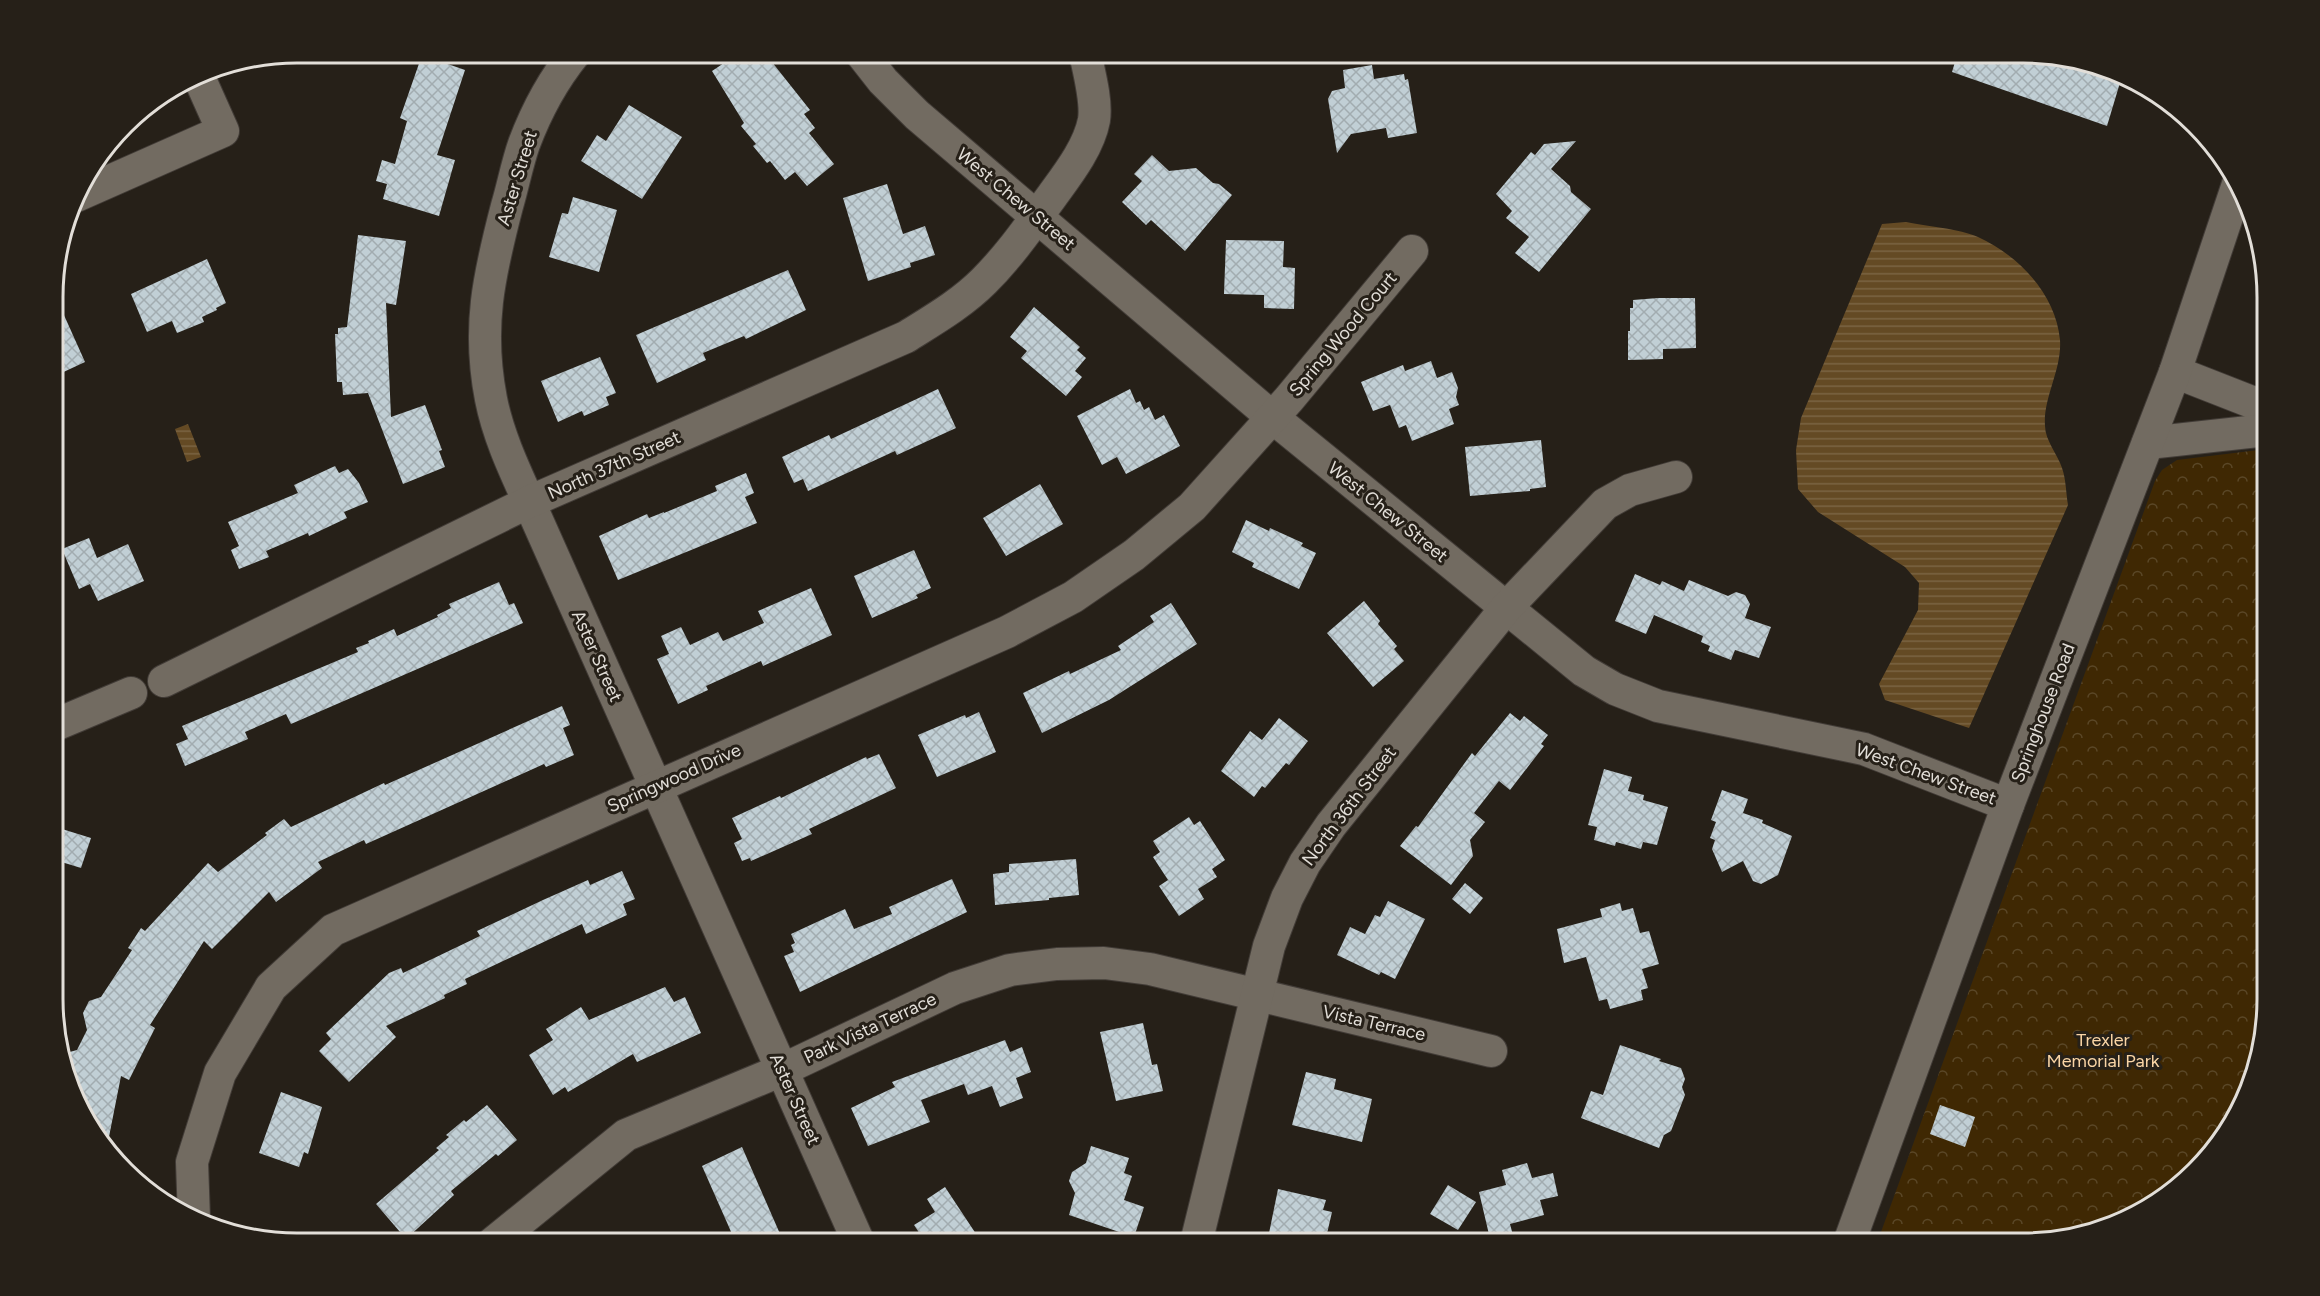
<svg xmlns="http://www.w3.org/2000/svg" width="2320" height="1296" viewBox="0 0 2320 1296" font-family="Figtree,sans-serif">
<style>
.park{fill:url(#park-crowns)}
.water{fill:url(#water-rules)}
.building{fill:url(#building-cross-hatch)}
.lines{fill:none;stroke-linecap:round;stroke-linejoin:round}
.minor-casing{stroke:#423c37;stroke-width:34}
.minor{stroke:#726b61;stroke-width:32}
.labels{text-anchor:middle;dominant-baseline:central;stroke-width:6;stroke-linejoin:round;paint-order:stroke}
.street-label{font-size:18px;fill:#e2ded8;stroke:#262018}
.park-label{font-size:18px;fill:#fad5a5;stroke:#262018}
.rim{fill:none;stroke:#e2ded8;stroke-width:3}
</style>
<defs>
<pattern id="park-crowns" width="20" height="18" patternUnits="userSpaceOnUse" patternTransform="scale(1.5)"><rect width="20" height="18" fill="#3f2803"/><path d="M2 6a3 3 0 1 1 6 0M12 15a3 3 0 1 1 6 0" fill="none" stroke="#5a4727"/></pattern>
<pattern id="water-rules" width="6" height="5" patternUnits="userSpaceOnUse" patternTransform="scale(1.5)"><rect width="6" height="5" fill="#644a24"/><path d="M0 2.5h6" fill="none" stroke="#7a6443"/></pattern>
<pattern id="building-cross-hatch" width="8" height="8" patternUnits="userSpaceOnUse" patternTransform="scale(1.5)"><rect width="8" height="8" fill="#c1cfd5"/><path d="M0 0l8 8M0 8l8-8" fill="none" stroke="#a2acb0"/></pattern>
</defs>
<rect width="100%" height="100%" fill="#262018"/>
<polygon class="park" points="2267,449 2267,1015 2235,1121 2196,1172 2146,1211 2039,1243 1877,1243 2155,481 2162,470 2177,460"/>
<g class="water">
<path d="M1906,222C1926,226 1960,229 1978,237C2018,255 2056,294 2060,340C2062,370 2043,397 2045,426C2045,440 2058,455 2062,468C2066,479 2066,493 2068,505L1969,728L1885,700L1879,684L1918,610L1919,583L1905,567L1818,512L1798,489L1796,450L1801,418L1882,224Z"/>
<path d="M55,395C65,401 64,414 55,420Z"/>
<polygon points="188,424 201,457 187,462 175,429"/>
</g>
<g class="building">
<polygon points="721,52 764,52 810,110 804,114 815,128 809,133 834,164 807,186 795,172 785,180 770,161 767,163 753,146 756,144 741,126 744,123 712,71 727,61"/>
<polygon points="1958,52 2023,52 2087,61 2122,76 2107,126 1952,72"/>
<polygon points="422,55 465,70 437,155 455,160 439,216 383,199 387,184 376,181 382,160 395,164 407,121 400,118"/>
<polygon points="1372,65 1374,79 1404,74 1405,80 1408,79 1417,133 1388,138 1386,128 1351,134 1337,153 1328,99 1332,91 1345,88 1343,70"/>
<polygon points="629,105 682,137 642,199 581,161 597,135 606,141"/>
<polygon points="1576,141 1551,169 1570,186 1571,192 1591,209 1539,272 1515,253 1529,237 1506,218 1512,211 1496,194 1531,152 1535,155 1544,144"/>
<polygon points="1152,155 1169,171 1196,168 1213,183 1219,184 1232,195 1185,251 1151,220 1146,225 1122,202 1142,181 1134,174"/>
<polygon points="887,184 903,234 925,226 935,255 910,263 911,267 868,281 843,198"/>
<polygon points="573,197 617,210 599,272 549,257 562,213 568,214"/>
<polygon points="358,235 406,241 396,305 386,303 391,417 425,405 442,450 439,451 445,467 403,484 368,393 343,395 342,382 337,382 335,334 338,334 338,328 347,327"/>
<polygon points="1226,240 1284,241 1283,267 1295,268 1294,309 1264,308 1264,295 1224,294"/>
<polygon points="207,259 226,303 216,308 217,310 202,317 204,322 177,333 172,321 147,332 131,294"/>
<polygon points="788,270 806,310 746,339 744,336 703,353 706,360 657,383 636,335"/>
<polygon points="55,295 85,362 55,376"/>
<polygon points="1658,298 1695,298 1696,348 1663,349 1663,359 1628,360 1628,331 1630,331 1630,308 1633,308 1633,300"/>
<polygon points="1034,307 1080,347 1077,350 1086,358 1075,371 1082,377 1066,396 1021,358 1027,351 1010,337"/>
<polygon points="600,357 616,393 606,397 609,405 584,416 582,411 558,422 541,381"/>
<polygon points="1431,361 1437,378 1452,372 1458,388 1456,397 1459,405 1449,409 1454,424 1412,441 1406,425 1399,428 1390,405 1373,411 1361,382 1403,365 1405,371"/>
<polygon points="938,389 956,428 897,455 895,451 808,491 803,479 794,483 782,457 829,435 831,439"/>
<polygon points="1130,389 1136,403 1140,401 1144,410 1149,407 1155,420 1164,415 1180,446 1126,474 1117,457 1102,465 1077,416"/>
<polygon points="1541,440 1546,487 1530,489 1530,491 1470,496 1465,447"/>
<polygon points="335,466 339,473 348,469 359,483 368,502 344,512 347,518 309,536 308,533 266,551 269,557 239,569 231,550 239,546 228,522 298,493 294,485"/>
<polygon points="746,473 754,493 745,497 757,523 618,580 599,536 647,514 649,518 664,512 664,513 717,491 715,486"/>
<polygon points="1040,484 1063,524 1006,556 983,518"/>
<polygon points="1246,520 1269,531 1270,528 1303,543 1301,546 1316,553 1299,589 1252,567 1254,563 1232,552"/>
<polygon points="89,538 97,558 128,544 144,581 98,601 90,584 79,589 62,549"/>
<polygon points="914,550 931,588 916,595 918,598 872,618 854,576"/>
<polygon points="1635,574 1660,585 1662,581 1684,591 1689,580 1728,596 1736,592 1745,595 1750,604 1745,618 1771,627 1759,658 1735,650 1731,660 1708,651 1710,646 1701,642 1703,636 1654,615 1646,634 1615,621"/>
<polygon points="499,582 509,605 514,603 523,623 291,724 286,714 245,732 248,739 185,766 176,744 188,739 182,726 358,652 356,648 369,643 368,641 394,629 397,636 438,617 437,615 451,608 449,604"/>
<polygon points="811,588 832,635 763,666 761,661 706,686 708,690 678,704 657,659 669,654 661,636 681,627 690,645 718,632 723,641 764,623 758,611"/>
<polygon points="1364,601 1380,621 1378,624 1397,646 1394,649 1404,661 1373,687 1327,633"/>
<polygon points="1171,603 1197,644 1109,700 1042,733 1023,693 1069,671 1070,674 1121,650 1118,646 1154,622 1150,616"/>
<polygon points="562,706 570,725 563,728 574,755 546,767 544,764 366,844 364,840 318,862 322,868 276,902 269,892 212,949 204,941 150,1025 155,1028 129,1080 121,1076 107,1147 94,1135 66,1053 77,1050 87,1030 83,1013 89,1001 101,997 132,950 128,948 141,928 145,931 208,863 218,872 267,835 265,833 284,819 291,827 384,783 385,785"/>
<polygon points="979,712 996,752 937,777 918,735 965,715 966,718"/>
<polygon points="1510,713 1520,721 1524,716 1548,735 1541,744 1544,746 1510,790 1499,781 1474,813 1485,822 1470,840 1473,856 1451,885 1400,846 1416,826 1418,827 1472,753 1475,756"/>
<polygon points="1279,718 1308,741 1289,765 1286,763 1265,788 1262,786 1254,797 1221,771 1250,731 1262,740"/>
<polygon points="879,754 896,788 809,829 812,834 751,861 750,858 742,861 734,843 742,839 732,818 780,796 781,798 866,757 867,759"/>
<polygon points="1604,769 1632,777 1628,791 1644,795 1643,800 1668,807 1657,845 1643,842 1641,849 1616,842 1615,846 1594,840 1597,827 1588,825"/>
<polygon points="1722,790 1748,799 1743,813 1763,820 1762,823 1792,836 1778,875 1761,884 1753,881 1743,861 1722,872 1712,849 1715,840 1710,838 1716,822 1711,820"/>
<polygon points="1189,817 1194,825 1200,821 1225,860 1212,869 1217,877 1198,889 1204,899 1179,916 1159,886 1168,880 1153,857 1160,852 1153,841"/>
<polygon points="62,829 91,838 81,868 55,860 55,851"/>
<polygon points="1076,859 1079,895 1049,898 1049,900 995,905 993,874 1009,872 1009,864"/>
<polygon points="622,871 635,899 623,904 627,915 586,934 582,924 465,979 467,984 444,995 445,998 386,1026 396,1037 349,1082 319,1051 331,1039 326,1033 389,973 401,968 403,973 480,936 477,931 543,900 588,880 590,885"/>
<polygon points="952,879 967,912 800,992 784,956 794,952 791,945 795,943 791,934 845,909 854,929 892,914 889,907"/>
<polygon points="1465,883 1483,898 1470,914 1452,899"/>
<polygon points="1388,901 1425,919 1395,979 1381,972 1379,975 1337,955 1350,927 1365,934 1375,915 1380,917"/>
<polygon points="1620,903 1622,911 1633,908 1640,933 1649,931 1659,964 1642,969 1648,988 1641,990 1643,1000 1610,1009 1607,999 1599,1001 1586,957 1564,963 1557,929 1602,917 1600,909"/>
<polygon points="665,987 674,1002 685,997 701,1033 637,1062 633,1054 568,1092 565,1087 553,1095 529,1055 553,1040 546,1029 581,1007 589,1020"/>
<polygon points="1143,1023 1152,1065 1157,1064 1163,1091 1116,1101 1100,1032"/>
<polygon points="1005,1040 1010,1052 1022,1047 1031,1072 1016,1078 1023,1098 1000,1107 992,1086 968,1095 964,1084 921,1100 930,1122 868,1146 851,1108 895,1087 892,1082"/>
<polygon points="1620,1045 1661,1059 1659,1061 1681,1068 1685,1079 1682,1087 1685,1095 1671,1131 1664,1135 1659,1148 1581,1118 1591,1091 1603,1095"/>
<polygon points="1306,1072 1336,1079 1334,1089 1372,1099 1362,1142 1292,1125"/>
<polygon points="281,1092 322,1107 308,1154 304,1152 299,1167 259,1153"/>
<polygon points="487,1105 517,1140 498,1156 496,1154 451,1191 454,1195 406,1239 376,1204 439,1150 436,1148 449,1137 446,1135 464,1120 466,1122"/>
<polygon points="1940,1105 1975,1117 1965,1147 1930,1134"/>
<polygon points="1091,1146 1129,1158 1124,1173 1132,1176 1124,1200 1144,1207 1134,1237 1069,1215 1075,1193 1069,1181 1072,1172 1086,1163"/>
<polygon points="742,1147 784,1243 736,1243 702,1166"/>
<polygon points="1527,1163 1532,1178 1553,1173 1558,1196 1540,1200 1544,1215 1510,1224 1515,1243 1491,1243 1479,1192 1506,1185 1502,1170"/>
<polygon points="1448,1185 1476,1202 1458,1230 1430,1214"/>
<polygon points="945,1187 982,1243 926,1243 914,1225 935,1212 927,1199"/>
<polygon points="1278,1189 1326,1200 1323,1210 1332,1212 1326,1238 1316,1236 1315,1243 1267,1243"/>
</g>
<g class="lines">
<g class="minor-casing">
<g id="minor">
<path d="M575,53C553,80 536,112 524,144C517,164 513,186 507,206C489,275 477,327 491,399C498,435 514,469 529,502L859,1243"/>
<polyline points="861,53 883,81 917,115 1272,417 1584,671 1615,689 1658,706 1864,749 2008,805"/>
<polyline points="76,196 223,131 198,75"/>
<polyline points="2175,372 2267,408"/>
<polyline points="2148,443 2267,430"/>
<path d="M164,681L529,502L906,337C933,320 961,304 984,281C1010,255 1030,226 1052,196C1068,174 1089,147 1094,120C1097,101 1089,72 1085,53"/>
<polyline points="55,725 131,693"/>
<polyline points="194,1219 192,1162 220,1073 271,987 333,930 1007,632 1073,597 1134,555 1192,507 1289,399 1412,251"/>
<polyline points="493,1243 626,1135 782,1070 955,988 1010,970 1057,964 1104,963 1150,969 1491,1051"/>
<polyline points="1196,1243 1269,946 1287,898 1305,863 1331,825 1506,608 1605,504 1630,490 1676,477"/>
<polyline points="1849,1243 2008,805 2175,372 2238,184"/>
</g>
</g>
<use href="#minor" class="minor"/>
</g>
<g class="labels">
<g class="street-label">
<text transform="translate(517 178) rotate(-73)">Aster Street</text>
<text transform="translate(1016 199) rotate(40)">West Chew Street</text>
<text transform="translate(1343 334) rotate(-50)">Spring Wood Court</text>
<text transform="translate(614 465) rotate(-24)">North 37th Street</text>
<text transform="translate(1388 512) rotate(39)">West Chew Street</text>
<text transform="translate(597 656) rotate(66)">Aster Street</text>
<text transform="translate(2043 713) rotate(-69)">Springhouse Road</text>
<text transform="translate(1926 774) rotate(20)">West Chew Street</text>
<text transform="translate(674 778) rotate(-24)">Springwood Drive</text>
<text transform="translate(1349 806) rotate(-53)">North 36th Street</text>
<text transform="translate(1374 1023) rotate(13)">Vista Terrace</text>
<text transform="translate(870 1028) rotate(-25)">Park Vista Terrace</text>
<text transform="translate(795 1099) rotate(66)">Aster Street</text>
</g>
<g class="park-label">
<text x="2103" y="1040">Trexler<tspan x="2103" dy="21">Memorial Park</tspan></text>
</g>
</g>
<path d="M0 0H2320V1296H0ZM297 63H2023A234 234 0 0 1 2257 297V999A234 234 0 0 1 2023 1233H297A234 234 0 0 1 63 999V297A234 234 0 0 1 297 63Z" fill="#262018" fill-rule="evenodd"/>
<path class="rim" d="M297 63H2023A234 234 0 0 1 2257 297V999A234 234 0 0 1 2023 1233H297A234 234 0 0 1 63 999V297A234 234 0 0 1 297 63Z"/>
</svg>
